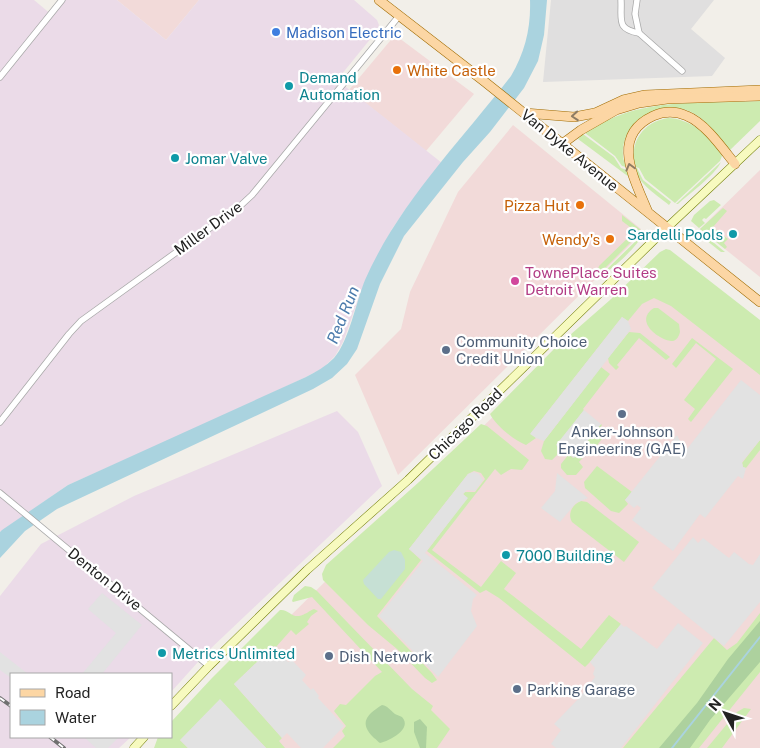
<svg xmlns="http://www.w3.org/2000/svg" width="760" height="748" viewBox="0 0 760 748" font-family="'Public Sans',sans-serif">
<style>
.residential{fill:#e0dfdf}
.commercial{fill:#f2dad9}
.industrial{fill:#ebdbe8}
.grass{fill:#cdebb0}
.forest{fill:#add19e}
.wetland{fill:#c6e0d4}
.parking{fill:#e2e2e2}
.water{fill:#aad3df}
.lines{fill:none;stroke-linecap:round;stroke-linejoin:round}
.stream{stroke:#aad3df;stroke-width:2}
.street-casing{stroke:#a9a9a9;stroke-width:7}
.secondary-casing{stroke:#707d05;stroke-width:9}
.primary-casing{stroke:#a06b00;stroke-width:10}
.street{stroke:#fff;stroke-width:5.5}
.secondary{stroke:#f7fabf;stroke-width:8}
.primary{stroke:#fcd6a4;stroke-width:9}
.rail-casing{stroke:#707070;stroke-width:4}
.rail{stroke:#fff;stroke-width:2;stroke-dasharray:5.5;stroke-linecap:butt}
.oneway{stroke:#8f7c63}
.shop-dot{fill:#3f7fe0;stroke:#fff;stroke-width:2}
.food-dot{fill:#e8710a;stroke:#fff;stroke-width:2}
.culture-dot{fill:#0f9aa8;stroke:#fff;stroke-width:2}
.hotel-dot{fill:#d1479c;stroke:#fff;stroke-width:2}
.service-dot{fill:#5c6f8a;stroke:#fff;stroke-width:2}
.labels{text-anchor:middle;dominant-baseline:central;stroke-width:4.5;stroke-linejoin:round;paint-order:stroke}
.shop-label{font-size:15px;fill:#366cbe;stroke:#fff;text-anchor:start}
.food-label{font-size:15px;fill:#c56008;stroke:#fff;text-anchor:end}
.culture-label{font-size:15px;fill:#0d838f;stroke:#fff;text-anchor:start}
.street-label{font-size:15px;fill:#222;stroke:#fff}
.hotel-label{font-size:15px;fill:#b23c85;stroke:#fff;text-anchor:start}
.service-label{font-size:15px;fill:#4e5e75;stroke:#fff;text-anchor:start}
.water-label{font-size:16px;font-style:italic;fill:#4a7aab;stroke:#fff}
</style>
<rect width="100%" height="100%" fill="#f2efe9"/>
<polygon class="residential" points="551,0 714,0 691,29 725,58 712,76 543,82"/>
<g class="commercial">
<polygon points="117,0 199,0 166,40"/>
<polygon points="395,35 474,94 426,151 349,90"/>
<polygon points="513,125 641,229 642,233 398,475 355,375 401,329 410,292 458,192"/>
<polygon points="760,170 760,277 700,229"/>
<polygon points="666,252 760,326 760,748 156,748 171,737 171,733 566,345"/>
</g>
<g class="industrial">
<polygon points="0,0 34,0 52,15 64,0 117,0 166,40 199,0 354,0 377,20 379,25 376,32 337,80 442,163 410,203 392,229 365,281 343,342 335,356 323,368 306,377 201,426 68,485 0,532"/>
<polygon points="337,411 358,432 382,486 207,652 171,692 171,674 11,674 11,737 131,737 119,748 0,748 0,596 41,544 134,496"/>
</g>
<g class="grass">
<path d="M760,101V121L729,151C718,138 707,119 691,112C661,98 620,121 623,156C623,160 625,163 626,167L622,166L615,156L585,133L607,119L608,120C654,98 710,104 760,101Z"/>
<path d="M668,118C688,118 714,136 722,156L720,161L675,203L645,179L639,168L635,167C629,142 643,122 668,118Z"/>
<polygon points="583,134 614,157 621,168 627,170 629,177 578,139"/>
<path d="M721,162C715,175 689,194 678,204H676Z"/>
<path d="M635,168H637L643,180L671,202L669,205C657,195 638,184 635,168Z"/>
<polygon points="714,200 721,205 706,219 704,218 702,220 705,223 699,228 691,221 694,215 710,201"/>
<polygon points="723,208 727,211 713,227 728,239 724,243 727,247 725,249 700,229"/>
<polygon points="622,215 641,230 641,232 601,272 598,269 599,266 634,232 638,233 637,228 634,230 622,221"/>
<polygon points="699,231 702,233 725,252 721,252 697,233"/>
<path d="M643,234C640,243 612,271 603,273Z"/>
<path d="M666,249L670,250L760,320V375L671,306L654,298L642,304L628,321L622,317L531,433L536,438L526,445C514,440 496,426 490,414L492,412L554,349L610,300L660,252Z"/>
<path d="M654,308H658L679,324L680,332C679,336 677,340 673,341C662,342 632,322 654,308Z"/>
<polygon points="629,332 640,333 670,357 666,360 639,338 617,365 619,367 616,370 609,363 608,358"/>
<polygon points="692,338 733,369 691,422 688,419 695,409 684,400 716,359 696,343 676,368 672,364"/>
<polygon points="601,367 610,374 583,409 584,410 557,445 562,450 552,460 545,459 541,451 544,441"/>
<polygon points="481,424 487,426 529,460 522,470 511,469 501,475 495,469 432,550 481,587 501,561 516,573 504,589 581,649 609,615 621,624 590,662 585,667 499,598 486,590 480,593 427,551 467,498 463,494 465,492 475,492 485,479 481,473 474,471 468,474 409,549 421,560 377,616 432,673 437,680 432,683 425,678 397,649 368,625 323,580 322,574 326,565 419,482"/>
<polygon points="601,424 602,425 598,431 604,436 589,456 586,454 579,462 583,467 576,475 567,475 561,468 561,464 569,454 573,458"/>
<polygon points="760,440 760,450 746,468 743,467 742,463"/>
<polygon points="597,466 632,492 625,500 628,504 619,513 611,511 585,488 584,482"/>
<path d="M581,501L587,502L639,542L624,562L572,522C567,513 573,504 581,501Z"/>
<polygon points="305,586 311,587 317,591 412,689 433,706 431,710 450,729 437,748 333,748 345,736 342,731 346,726 334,711 340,704 346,705 375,676 382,672 312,597 293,602 292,601 294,595"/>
<path d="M314,609L318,611L311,616L307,622L309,624L296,635L291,630L276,647L274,646L234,684L282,738L279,741L285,748H266L249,730L180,740L188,748H154L158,737H171V722L212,678L280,610C288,609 291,617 299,616C305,615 309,611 314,609Z"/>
<polygon points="760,613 760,672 699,748 623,748 714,638 727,650 737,643"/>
<polygon points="744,708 751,709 722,748 707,748 737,712"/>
</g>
<g class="forest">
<polygon points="760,621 760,662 710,720 690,748 659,748 697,703 728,659"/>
<path d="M382,705C388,706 390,710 395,714C397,715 400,716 402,717C413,729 389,741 380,743C378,742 376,739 374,738C359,723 366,715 382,705Z"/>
<polygon points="420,719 427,727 426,748 420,748 414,732 414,722"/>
</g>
<polygon class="wetland" points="394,550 401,552 405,560 405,569 381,599 378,599 364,584 363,580 389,552"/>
<g class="parking">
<polygon points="622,317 628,321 631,329 544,441 536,438 530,434"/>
<polygon points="741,380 760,395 760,440 742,462 743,467 746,468 743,479 738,476 705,518 700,514 673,551 632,520 641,508 637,505 634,508 625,500 677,435 683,447 687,449"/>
<polygon points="584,410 601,424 574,458 556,445"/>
<polygon points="474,472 479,474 483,480 475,491 467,490 463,494 468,498 425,553 477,595 473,599 471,611 477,626 438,677 379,616 423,561 409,549 468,474"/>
<polygon points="557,473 588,498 576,503 560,522 541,508 555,491"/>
<polygon points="693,537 698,543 703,538 729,558 734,552 749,564 753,565 760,554 760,602 724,646 652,588"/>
<polygon points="102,593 142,625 102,674 82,674 116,633 88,609"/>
<polygon points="678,623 703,643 621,748 556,748 551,744 561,730 554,724 580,697 595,677 593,674 595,668 590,662 621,624 624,627 626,626 657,649"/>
<polygon points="274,646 288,662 292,660 306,675 302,680 311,690 313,688 319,696 318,698 344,726 323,748 301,748 287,733 282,738 234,684"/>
<polygon points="0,652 28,674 11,674 11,678 0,670"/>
<polygon points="220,699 249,730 266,748 188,748 180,740"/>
<polygon points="84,737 119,737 108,748 96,748"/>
</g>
<path class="water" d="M530,0H547L544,35L538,61L524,88L490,132L463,162L404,236L380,284L357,349L347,364L332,378L313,389L57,509L25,531L0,558V532L2,530L68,485L306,377C316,372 326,366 334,358C349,341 356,302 365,280C399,203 460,142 511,76C525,52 531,28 530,0Z"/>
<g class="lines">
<polyline class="stream" points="672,748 760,637"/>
<g class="street-casing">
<g id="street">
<path d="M621,0C622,20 616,29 639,33"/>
<polyline points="637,0 635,14 639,33 682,71"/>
<polyline points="0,77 62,0"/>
<polyline points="0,422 69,334 81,321 239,207 252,195 399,16"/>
<polyline points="0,493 209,666"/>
</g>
</g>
<g class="secondary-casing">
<g id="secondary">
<polyline points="171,706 209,666 307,570 408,480 654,240 760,140"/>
<polyline points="134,748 144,737"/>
</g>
</g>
<g class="primary-casing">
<g id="primary">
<polyline points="379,0 485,82 760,302"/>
<polyline points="525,113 574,117 595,113 623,100 645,95 760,90"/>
<polyline points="562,144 581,130 616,110 639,103 667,99 760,96"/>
<path d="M647,210C634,178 610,136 653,116C664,111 676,111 687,116C705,123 723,149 735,164"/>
</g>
</g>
<use href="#street" class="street"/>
<use href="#secondary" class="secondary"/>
<use href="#primary" class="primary"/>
<g class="rail-casing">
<g id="rail">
<polyline points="0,698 11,706"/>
<polyline points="50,737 64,748"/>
</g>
</g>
<use href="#rail" class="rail"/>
</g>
<defs><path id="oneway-chevron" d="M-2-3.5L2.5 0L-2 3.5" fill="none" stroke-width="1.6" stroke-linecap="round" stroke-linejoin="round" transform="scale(1.25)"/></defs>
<g class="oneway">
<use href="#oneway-chevron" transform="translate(575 116) rotate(176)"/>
<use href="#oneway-chevron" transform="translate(630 167) rotate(-105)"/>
</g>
<circle class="shop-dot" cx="276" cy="32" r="5"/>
<g class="food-dot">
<circle cx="397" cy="70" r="5"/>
<circle cx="580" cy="205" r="5"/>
<circle cx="610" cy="239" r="5"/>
</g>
<g class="culture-dot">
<circle cx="289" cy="86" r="5"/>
<circle cx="175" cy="158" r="5"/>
<circle cx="733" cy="234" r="5"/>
<circle cx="506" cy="555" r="5"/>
<circle cx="162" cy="653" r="5"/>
</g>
<circle class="hotel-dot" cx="515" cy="281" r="5"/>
<g class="service-dot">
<circle cx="446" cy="350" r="5"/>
<circle cx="622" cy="414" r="5"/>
<circle cx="329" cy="656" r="5"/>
<circle cx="517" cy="689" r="5"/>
</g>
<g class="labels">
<g class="shop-label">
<text x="286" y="32">Madison Electric</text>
</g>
<g class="food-label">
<text x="407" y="70" text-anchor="start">White Castle</text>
<text x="570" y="205">Pizza Hut</text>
<text x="600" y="239">Wendy's</text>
</g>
<g class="culture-label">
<text x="299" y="77">Demand<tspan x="299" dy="17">Automation</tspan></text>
<text x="185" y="158">Jomar Valve</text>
<text x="723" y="234" text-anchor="end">Sardelli Pools</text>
<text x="516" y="555">7000 Building</text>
<text x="172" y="653">Metrics Unlimited</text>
</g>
<g class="street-label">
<text transform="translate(570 150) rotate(39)">Van Dyke Avenue</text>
<text transform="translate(208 228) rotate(-36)">Miller Drive</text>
<text transform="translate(465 424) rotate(-44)">Chicago Road</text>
<text transform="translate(105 579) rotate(39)">Denton Drive</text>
</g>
<g class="hotel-label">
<text x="525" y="272">TownePlace Suites<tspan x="525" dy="17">Detroit Warren</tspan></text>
</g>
<g class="service-label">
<text x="456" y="341">Community Choice<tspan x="456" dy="17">Credit Union</tspan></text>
<text x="622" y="431" text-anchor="middle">Anker-Johnson<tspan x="622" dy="17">Engineering (GAE)</tspan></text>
<text x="339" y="656">Dish Network</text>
<text x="527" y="689">Parking Garage</text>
</g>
<g class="water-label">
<text transform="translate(343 315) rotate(-68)">Red Run</text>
</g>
</g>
<rect x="10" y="673" width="162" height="65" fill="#ffffff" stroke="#a7a7a7"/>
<rect x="20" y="689" width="25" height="8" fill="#fcd6a4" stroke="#a7a7a7"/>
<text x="55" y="698" font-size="15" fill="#222222">Road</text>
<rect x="20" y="710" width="25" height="15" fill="#aad3df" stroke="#a7a7a7"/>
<text x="55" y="723" font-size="15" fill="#222222">Water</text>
<g transform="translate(725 713) rotate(310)" stroke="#ffffff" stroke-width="4" paint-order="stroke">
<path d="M0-4L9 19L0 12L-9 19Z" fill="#222222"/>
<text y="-8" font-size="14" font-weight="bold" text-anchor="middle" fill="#222222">N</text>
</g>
</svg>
